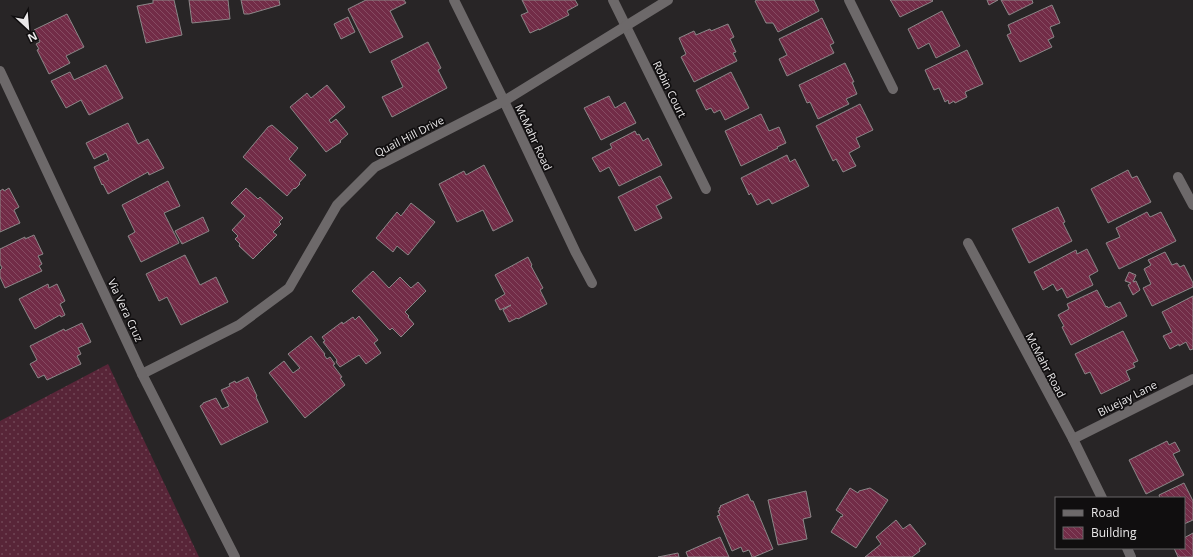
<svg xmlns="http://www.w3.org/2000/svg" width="1193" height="557" viewBox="0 0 1193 557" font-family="'Open Sans',sans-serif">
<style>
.grass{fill:url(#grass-dots)}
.building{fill:url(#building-back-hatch);stroke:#8b8788}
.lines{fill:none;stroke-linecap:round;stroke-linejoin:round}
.minor{stroke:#6d696a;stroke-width:10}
.labels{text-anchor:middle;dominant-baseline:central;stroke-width:3.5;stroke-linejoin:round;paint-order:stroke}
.street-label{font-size:11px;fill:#eae8e9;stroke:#100e0f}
</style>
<defs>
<pattern id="grass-dots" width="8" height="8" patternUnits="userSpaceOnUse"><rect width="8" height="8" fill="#582538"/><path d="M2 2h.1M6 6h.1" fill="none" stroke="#704555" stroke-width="1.8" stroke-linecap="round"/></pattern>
<pattern id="building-back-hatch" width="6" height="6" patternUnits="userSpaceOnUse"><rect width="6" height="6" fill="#722c47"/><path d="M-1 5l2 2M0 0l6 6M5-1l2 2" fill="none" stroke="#864b62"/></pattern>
</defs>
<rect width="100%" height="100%" fill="#282526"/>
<polygon class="grass" points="108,364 199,557 0,557 0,421"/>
<g class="building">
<polygon points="153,0 174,0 182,35 146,43 137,6 153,3"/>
<polygon points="189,0 228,0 230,19 192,23"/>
<polygon points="241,0 279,0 280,5 249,14 244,14"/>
<polygon points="366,0 404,0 406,3 390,11 403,37 370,53 348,9"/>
<polygon points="522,0 575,0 578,5 567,11 569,15 539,30 539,29 530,33 521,15 528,12"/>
<polygon points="757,0 814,0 819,11 778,32 773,23 766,23 755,1"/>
<polygon points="890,0 932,0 933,1 900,17 891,1"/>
<polygon points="987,0 998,0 989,5"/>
<polygon points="1001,0 1032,0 1033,3 1009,15"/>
<polygon points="1052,5 1060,23 1050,27 1054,37 1048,40 1052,47 1020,62 1007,35 1011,33 1008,25"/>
<polygon points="942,11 960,46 936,58 929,43 918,49 908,29"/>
<polygon points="67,14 84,47 66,56 70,63 49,74 37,50 39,49 36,44 40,42 34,30"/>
<polygon points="348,17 355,32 341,39 334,24"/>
<polygon points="822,18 834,43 830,45 834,53 787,76 779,59 787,55 779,39"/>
<polygon points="728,24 734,37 730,39 736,52 733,53 737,61 694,82 681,57 686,54 679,38 694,31 696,35 710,29 711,31"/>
<polygon points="428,42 441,68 438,70 447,88 392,117 382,97 403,87 391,61"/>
<polygon points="967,50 983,84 965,92 967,97 955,103 954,101 949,104 948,100 945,102 939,88 934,90 925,70"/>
<polygon points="845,63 854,82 852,82 857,94 846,99 849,104 818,119 810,102 807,103 799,85"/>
<polygon points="106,65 123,98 89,115 81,100 66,108 51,81 70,72 74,80"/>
<polygon points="731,72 749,108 725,120 720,110 714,113 711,108 706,110 696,90"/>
<polygon points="327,85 345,107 329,120 331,123 336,119 348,134 340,141 341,142 326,152 290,107 307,93 311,98"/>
<polygon points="609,96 615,108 625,102 636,123 601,140 584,108"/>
<polygon points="860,104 873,130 856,138 860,147 849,153 856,166 843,172 836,159 833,161 816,126"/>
<polygon points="761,114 769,131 779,127 786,143 777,147 778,148 741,166 725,131"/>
<polygon points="128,123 138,144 148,139 164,168 149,175 148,172 108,194 103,184 102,185 94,167 109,160 106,153 94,159 86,143"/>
<polygon points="272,125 298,148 289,159 306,175 299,183 300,184 295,189 294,188 287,196 243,157 268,127"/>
<polygon points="635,131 637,135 639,134 643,141 648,138 662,165 619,186 609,167 600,172 592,158 612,148 610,144"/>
<polygon points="787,155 790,162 795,159 809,186 772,204 769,199 757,205 751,193 749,195 741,178"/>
<polygon points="484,165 513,221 493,231 483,210 457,222 439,184 464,171 466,175"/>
<polygon points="1128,170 1132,178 1137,176 1151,202 1108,223 1091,189"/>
<polygon points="660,176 672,198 656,206 662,218 635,231 618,197"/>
<polygon points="168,181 180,206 164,213 179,243 141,262 128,236 135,232 122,205"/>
<polygon points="9,188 19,207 14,210 20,223 0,232 0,191 3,189 4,191"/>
<polygon points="246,188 258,199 260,197 283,218 279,222 281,224 273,232 277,235 253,259 239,246 240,244 235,239 238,236 232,230 245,216 231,203"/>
<polygon points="411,203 435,222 408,255 397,246 393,252 376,238 397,212 401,216"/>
<polygon points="1058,207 1065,222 1063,223 1072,241 1029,263 1012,229"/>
<polygon points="1147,212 1150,217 1161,212 1176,241 1119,269 1106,243 1120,237 1116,228"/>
<polygon points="203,217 209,231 182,244 175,231"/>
<polygon points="34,235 43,254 38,256 42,264 39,266 42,271 5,288 0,277 0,270 2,268 0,264 0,249 25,237 25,239"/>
<polygon points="1087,249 1098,271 1089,276 1093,285 1067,298 1062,288 1057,291 1053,284 1043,290 1034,272 1076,250 1077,254"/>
<polygon points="1165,252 1172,265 1177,263 1180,267 1184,265 1193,283 1193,287 1152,306 1143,288 1151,284 1144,269 1151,265 1148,260"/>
<polygon points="185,255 200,285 216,277 228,302 181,325 167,297 159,301 146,274"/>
<polygon points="528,257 532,265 531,266 543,288 540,290 547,304 518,319 517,318 509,322 503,310 511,305 500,310 495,300 505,294 495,275"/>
<polygon points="373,271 389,288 400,277 411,288 418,282 426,291 405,312 409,316 408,317 414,324 401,337 392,328 390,330 352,291"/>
<polygon points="1129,272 1136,275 1133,282 1136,281 1140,290 1133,295 1128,285 1131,283 1125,281"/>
<polygon points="48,284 49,288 57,284 65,301 60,304 65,315 61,317 60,315 35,329 19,299"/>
<polygon points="1097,290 1106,307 1107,306 1108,308 1120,302 1127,316 1071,345 1062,327 1064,326 1058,315 1069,309 1067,304"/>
<polygon points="1193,296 1193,349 1190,350 1186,342 1179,346 1179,344 1170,349 1163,336 1172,332 1162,312"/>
<polygon points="359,316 378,340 374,343 381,353 366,364 359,355 340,367 336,362 337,360 323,342 325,341 322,337 342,322 343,324 353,317 355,320"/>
<polygon points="82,323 91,342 78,348 81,354 77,356 81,364 47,380 44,375 38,378 30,364 37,360 30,346 64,329 65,331"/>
<polygon points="1123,331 1138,361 1133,363 1135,367 1126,371 1130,380 1101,394 1090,372 1085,374 1075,354"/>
<polygon points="311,336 325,354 324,355 327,359 330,357 335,364 333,365 342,377 340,378 345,385 305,418 269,373 284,361 293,373 300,368 288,354"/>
<polygon points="248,377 257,396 256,397 268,422 221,445 200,406 203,404 203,403 216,398 222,409 229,406 221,390 230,386 229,384 235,381 236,383"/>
<polygon points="1167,441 1169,445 1175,442 1180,451 1173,454 1184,475 1146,494 1129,460"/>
<polygon points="1184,483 1193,501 1193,520 1184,524 1184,498 1160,498 1159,495"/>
<polygon points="850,488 858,493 859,491 870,488 888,500 856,548 831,532 841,516 842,517 843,515 836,510"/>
<polygon points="806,491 811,517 803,519 807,539 778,545 768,500"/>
<polygon points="748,494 751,501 753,501 773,549 754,557 752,557 749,550 743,552 741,547 732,551 717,516 720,515 718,511 720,510 719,508 721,507 720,506"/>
<polygon points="896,520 903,529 910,524 926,544 919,549 920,551 912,557 865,557 881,544 876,537"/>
<polygon points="1193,533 1193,557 1178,557 1174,548 1184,548 1184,538"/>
<polygon points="720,537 729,557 688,557 686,552"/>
<polygon points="678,553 679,557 658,557"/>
</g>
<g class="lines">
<g class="minor">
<polyline points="454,0 504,101 576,253 592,283"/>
<polyline points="613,0 706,189"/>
<polyline points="849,0 893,89"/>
<polyline points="0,71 142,374 235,557"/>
<polyline points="1178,177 1193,205"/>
<polyline points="968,243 1073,439 1102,498"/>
<polyline points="142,374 239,325 289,288 337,205 375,167 504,101 668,0"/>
<polyline points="1073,439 1193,379"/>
<polyline points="1127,548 1131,557"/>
</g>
</g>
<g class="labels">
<g class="street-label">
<text transform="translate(670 89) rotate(64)">Robin Court</text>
<text transform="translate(409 136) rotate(-27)">Quail Hill Drive</text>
<text transform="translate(534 137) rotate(65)">McMahr Road</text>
<text transform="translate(126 310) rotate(65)">Via Vera Cruz</text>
<text transform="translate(1046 365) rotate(62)">McMahr Road</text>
<text transform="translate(1127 398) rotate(-27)">Bluejay Lane</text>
</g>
</g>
<rect x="1055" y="497" width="130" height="52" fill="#100e0f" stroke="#676566"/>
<rect x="1063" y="510" width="20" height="6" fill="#6d696a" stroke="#676566"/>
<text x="1091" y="517" font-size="12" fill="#eae8e9">Road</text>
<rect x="1063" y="527" width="20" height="12" fill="url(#building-back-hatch)" stroke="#676566"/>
<text x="1091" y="537" font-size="12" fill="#eae8e9">Building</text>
<g transform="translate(28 28) rotate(154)" stroke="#100e0f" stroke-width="3" paint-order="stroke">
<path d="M0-3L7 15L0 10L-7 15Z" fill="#eae8e9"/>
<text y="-6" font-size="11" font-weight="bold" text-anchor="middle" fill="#eae8e9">N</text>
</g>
</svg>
